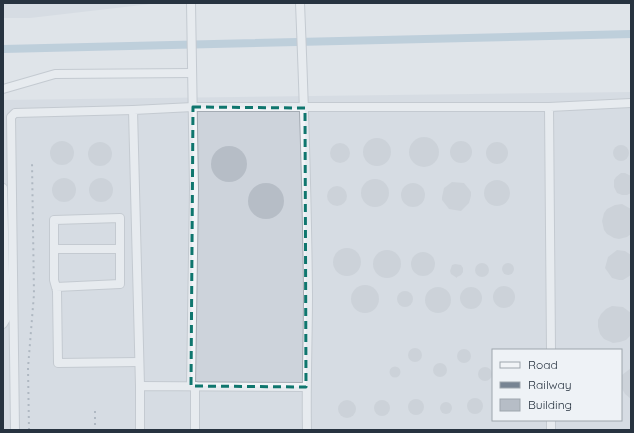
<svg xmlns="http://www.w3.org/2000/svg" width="634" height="433" viewBox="0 0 634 433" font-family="Quicksand,sans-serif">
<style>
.built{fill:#cdd3db;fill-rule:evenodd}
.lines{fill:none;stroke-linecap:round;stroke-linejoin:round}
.canal{stroke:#98b5ca;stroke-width:8}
.building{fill:#b6bdc6}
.street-casing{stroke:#a4abb3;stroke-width:10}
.street{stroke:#f1f4f7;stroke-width:8}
.rail{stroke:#778493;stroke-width:2;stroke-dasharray:2 4;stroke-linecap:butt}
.marked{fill:none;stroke:#0f766e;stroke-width:3;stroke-dasharray:8 5;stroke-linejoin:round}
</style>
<rect width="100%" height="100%" fill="#dfe4e9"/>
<g class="built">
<polygon points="3,3 159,3 30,18 3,18"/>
<path d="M631,92V430H3V100ZM493,350H621V420H493Z"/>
</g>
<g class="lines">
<polyline class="canal" points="3,49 631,34"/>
</g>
<g class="building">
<circle cx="424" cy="152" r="15"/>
<circle cx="377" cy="152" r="14"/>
<circle cx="62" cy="153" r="12"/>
<circle cx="461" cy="152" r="11"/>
<circle cx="100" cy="154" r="12"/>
<circle cx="497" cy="153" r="11"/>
<circle cx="340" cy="153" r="10"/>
<circle cx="621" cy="153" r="8"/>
<circle cx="229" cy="164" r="18"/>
<polygon points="621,173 625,173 631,176 631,193 627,195 622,195 617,193 614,187 614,180 616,177"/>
<circle cx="101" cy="190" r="12"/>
<circle cx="64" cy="190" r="12"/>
<circle cx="375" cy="193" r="14"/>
<circle cx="497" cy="193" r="13"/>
<polygon points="452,182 464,183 469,189 471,192 471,196 469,203 461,211 449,209 442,200 442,197 444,188"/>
<circle cx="413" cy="195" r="12"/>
<circle cx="266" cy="201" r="18"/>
<circle cx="337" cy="196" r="10"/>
<polygon points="622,204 631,209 631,234 627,237 619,239 614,238 607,234 604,230 602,221 604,213 607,209 615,205"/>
<circle cx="347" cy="262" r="14"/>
<polygon points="617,250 625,251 631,255 631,275 623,280 619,280 612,278 605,268 608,257"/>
<circle cx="387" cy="264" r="14"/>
<circle cx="423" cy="264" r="12"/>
<circle cx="508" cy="269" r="6"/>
<circle cx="482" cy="270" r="7"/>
<polygon points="455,264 461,265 463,268 463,272 461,275 457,277 457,278 451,274 450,271 452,265"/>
<circle cx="365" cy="299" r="14"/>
<circle cx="504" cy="297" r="11"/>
<circle cx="438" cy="300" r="13"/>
<circle cx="471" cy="298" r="11"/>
<circle cx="405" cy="299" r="8"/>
<polygon points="612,306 623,307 631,313 631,335 626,340 620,342 613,343 604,339 600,334 598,327 598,320 601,314 606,309"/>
<circle cx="415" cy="355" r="7"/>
<circle cx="464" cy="356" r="7"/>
<circle cx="440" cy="370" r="7"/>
<circle cx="395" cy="372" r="5.5"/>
<circle cx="485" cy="374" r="7"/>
<polygon points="631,368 631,399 625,394 621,387 621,379 622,375"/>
<circle cx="475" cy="406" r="8"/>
<circle cx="416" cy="407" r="8"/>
<circle cx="382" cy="408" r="8"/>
<circle cx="347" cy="409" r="9"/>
<circle cx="446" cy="408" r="6"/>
</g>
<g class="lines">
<g class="street-casing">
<g id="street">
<polyline points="191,3 194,189 191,386"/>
<path d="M300,3C304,100 307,197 308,294C308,339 306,385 307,430"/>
<polyline points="3,89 55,74 192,73"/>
<polyline points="3,188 6,319 3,324"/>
<polyline points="54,249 120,249"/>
<polyline points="56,287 120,284 120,218 54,220 54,280 57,291 58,363 139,362"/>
<polyline points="551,350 549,107 631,103"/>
<polyline points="140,386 133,110 193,107 549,107"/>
<polyline points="195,386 195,430"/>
<polyline points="551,420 551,430"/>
<polyline points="15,430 11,117 15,113 133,110"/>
<polyline points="140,430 140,386 306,387"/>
</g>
</g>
<use href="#street" class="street"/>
<g class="rail">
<polyline points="95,411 95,430"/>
<polyline points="29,430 28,368 34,294 32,162"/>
</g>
</g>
<path d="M0 0H634V433H0ZM193,107L305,108L306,387L191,386Z" fill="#dfe4e9" fill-opacity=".55" fill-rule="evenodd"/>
<path class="marked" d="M193,107L305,108L306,387L191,386Z"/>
<rect width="634" height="433" fill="none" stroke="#273340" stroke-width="8"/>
<rect x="492" y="349" width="130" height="72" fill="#eef2f6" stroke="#9ea6ad"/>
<rect x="500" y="362" width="20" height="6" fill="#f1f4f7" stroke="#9ea6ad"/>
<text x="528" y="369" font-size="12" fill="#273340">Road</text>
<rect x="500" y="382" width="20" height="6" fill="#778493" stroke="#9ea6ad"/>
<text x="528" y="389" font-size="12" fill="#273340">Railway</text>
<rect x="500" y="399" width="20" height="12" fill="#b6bdc6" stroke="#9ea6ad"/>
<text x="528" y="409" font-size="12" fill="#273340">Building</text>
</svg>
